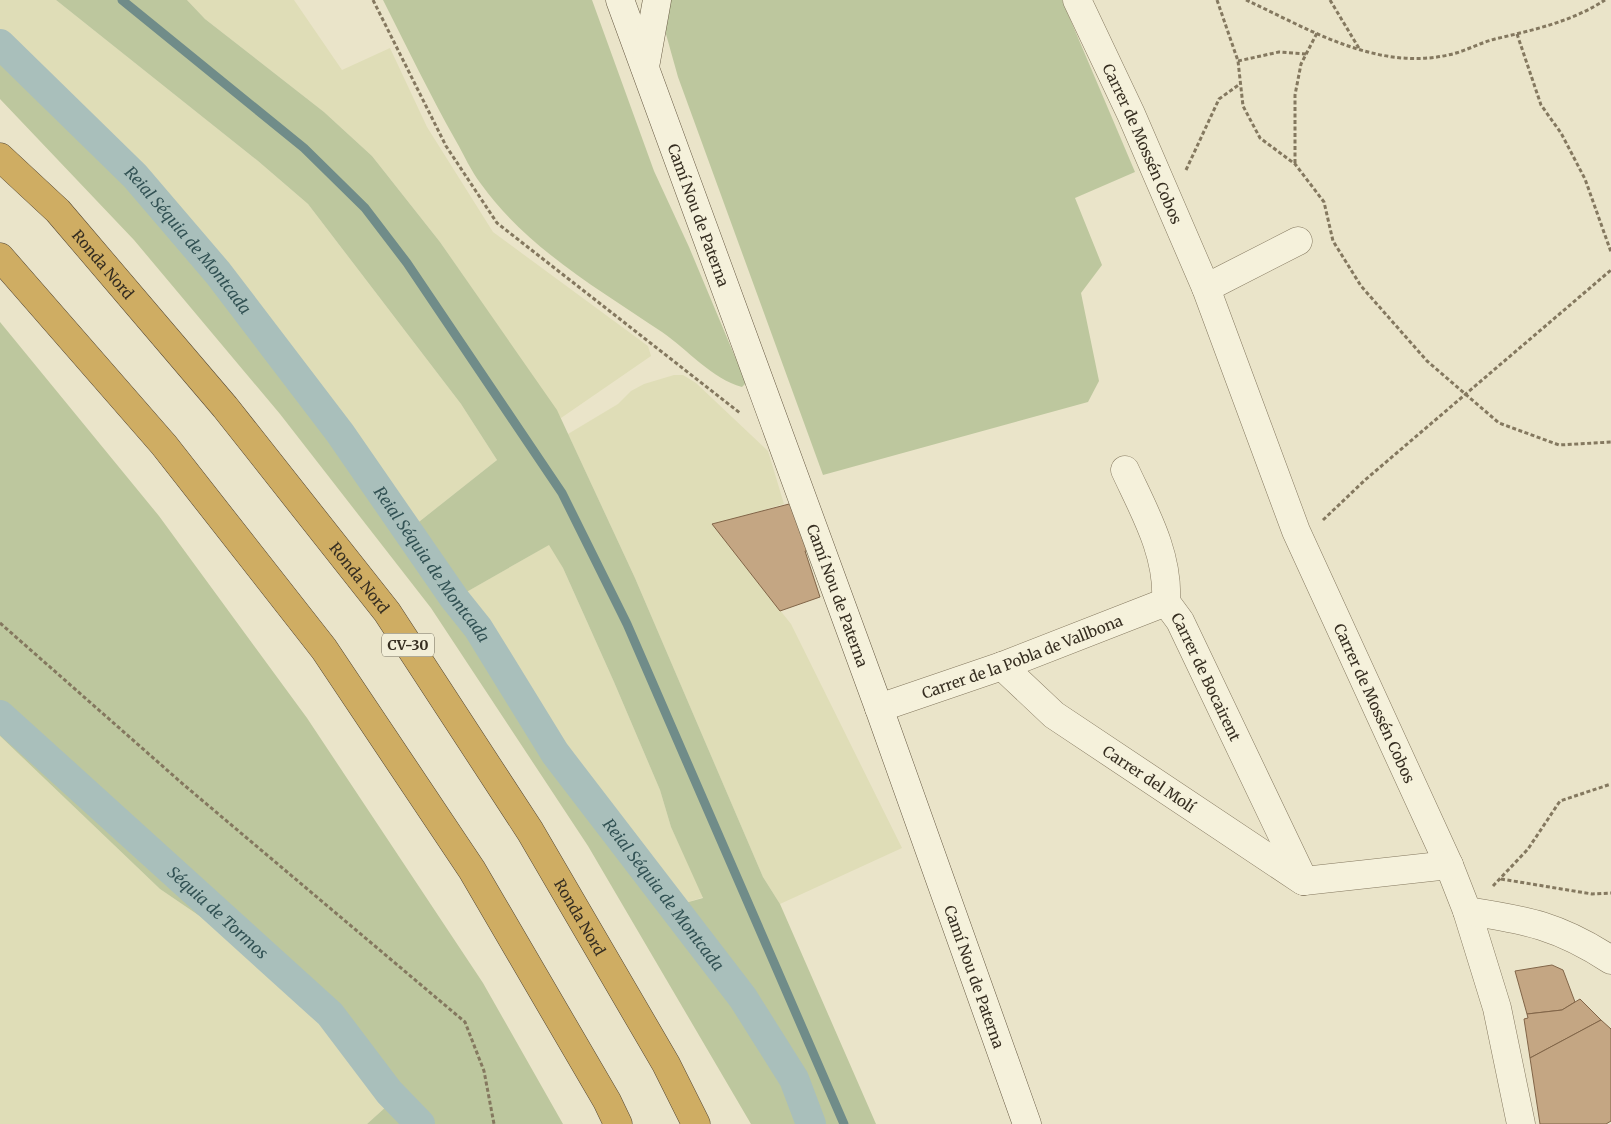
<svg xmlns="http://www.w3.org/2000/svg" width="1611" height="1124" viewBox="0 0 1611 1124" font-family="Merriweather,serif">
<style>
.farmland{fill:#dfddb7}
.green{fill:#bdc79e;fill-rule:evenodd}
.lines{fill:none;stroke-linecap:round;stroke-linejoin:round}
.stream{stroke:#708c89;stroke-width:9}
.canal{stroke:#a9bfbb;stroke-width:30}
.building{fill:#c4a683;stroke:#816548}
.street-casing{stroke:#84785f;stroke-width:29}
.secondary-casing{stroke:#665942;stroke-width:29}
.highway-casing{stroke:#534633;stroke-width:29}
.path{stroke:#84785f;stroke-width:3;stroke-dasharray:4 2.5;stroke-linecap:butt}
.street{stroke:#f5f1db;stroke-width:28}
.secondary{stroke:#f5f1db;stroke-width:28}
.highway{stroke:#cfad63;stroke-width:28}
.labels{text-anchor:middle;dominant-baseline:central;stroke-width:5;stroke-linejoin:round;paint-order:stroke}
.shield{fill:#f2eed8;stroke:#6e6858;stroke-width:1}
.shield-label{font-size:14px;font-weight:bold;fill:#362e21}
.street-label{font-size:15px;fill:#362e21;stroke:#f2eed8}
.water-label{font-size:16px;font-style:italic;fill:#325254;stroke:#f2eed8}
</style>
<rect width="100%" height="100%" fill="#eae4c9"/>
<g class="farmland">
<polygon points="0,0 56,0 258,161 308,204 461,404 497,460 415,525 314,375 182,212 0,33"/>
<polygon points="187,0 294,0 342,70 390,48 427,127 493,232 648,346 651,356 561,418 440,242 372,156 324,112 205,19"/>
<polygon points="674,375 683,375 696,383 768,451 784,504 713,525 791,624 902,848 780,904 763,877 635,578 568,434 618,404 631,391 644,384"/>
<polygon points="550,544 563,568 614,682 660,790 671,827 704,897 685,903 565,752 463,594"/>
<polygon points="0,736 160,889 201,917 301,1001 339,1043 388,1105 367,1124 0,1124"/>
</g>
<g class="green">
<path d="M56,0H187L205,19L324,112L372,156L440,242L557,410L635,578L763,877L780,904L876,1124H751L588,846L431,608L280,414L134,240L0,99V33L182,212L314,375L415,525L497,460L461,404L308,204L258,161ZM549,545L563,568L614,682L660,790L671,827L703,898L685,903C638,844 588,785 545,722C517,680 496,633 463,594Z"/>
<path d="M383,0H592L654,171L689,247L746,383L742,387C712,379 688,350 662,332C598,289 527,248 481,184C471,171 464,155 456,141C430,95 407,47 383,0Z"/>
<polygon points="663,0 1062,0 1135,172 1075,198 1102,265 1081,293 1099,381 1088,402 823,475 678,77 664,27"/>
<polygon points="0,322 159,516 307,718 483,983 563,1124 367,1124 388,1105 339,1043 301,1001 201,917 160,889 0,736"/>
</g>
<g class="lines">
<polyline class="stream" points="122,0 304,148 365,208 407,263 562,493 627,624 844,1124"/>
<g class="canal">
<path id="s1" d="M0,44L135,176L218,273L340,433L454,598L478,628L555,753L743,998L794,1079L811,1124"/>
<path id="s2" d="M0,715L330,1014L389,1092L420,1124"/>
</g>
</g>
<g class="building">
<polygon points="793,503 809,550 805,551 820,597 780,611 712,524"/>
<polygon points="1552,965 1563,970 1575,1002 1562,1010 1527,1014 1515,971"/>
<polygon points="1580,999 1601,1020 1530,1058 1524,1019 1528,1018 1527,1014 1562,1010"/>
<polygon points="1601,1020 1611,1029 1611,1121 1606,1124 1540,1124 1530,1058"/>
</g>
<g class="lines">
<g class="street-casing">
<g id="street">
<path id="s3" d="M1077,0L1131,114L1206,288L1296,531L1449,865L1467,911L1497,1008L1521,1124"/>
<polyline points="1206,288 1298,241"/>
<path id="s4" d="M1125,470C1144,511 1169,554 1166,602L1180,621L1304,881"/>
<path id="s5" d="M1002,666L1054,715L1303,881"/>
<path id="s6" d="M879,708L1002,666L1166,602"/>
<polyline points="1304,881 1449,865"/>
<path d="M1467,911C1527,920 1559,926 1611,960"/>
</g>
</g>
<g class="secondary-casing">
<g id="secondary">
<path id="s7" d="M620,0L879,708L1027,1124"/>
<polyline points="645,67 657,0"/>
</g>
</g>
<g class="highway-casing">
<g id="highway">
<path id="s8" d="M0,157L58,211L225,407L387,612L530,831L666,1064L696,1124"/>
<polyline points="0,257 164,445 324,649 472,870 607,1101 618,1124"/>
</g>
</g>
<g class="path">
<polyline points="373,0 446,146 497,223 740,413"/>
<polyline points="1217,0 1238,61 1243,106 1260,138 1295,164 1324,202 1333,241 1361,286 1427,361 1499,423 1559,445 1611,442"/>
<path d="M1246,0C1309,29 1376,71 1448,55C1464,52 1479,43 1495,39C1533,30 1571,22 1605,0"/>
<polyline points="1330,0 1360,50"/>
<polyline points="1517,34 1541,105 1561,133 1585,179 1611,252"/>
<polyline points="1238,61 1279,52 1306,54"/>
<polyline points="1295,163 1295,95 1301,64 1317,33"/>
<polyline points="1186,170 1219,99 1240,84"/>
<polyline points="1323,520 1365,480 1611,270"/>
<polyline points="0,623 184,785 465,1022 484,1071 494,1124"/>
<polyline points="1501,879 1592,894 1611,893"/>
<polyline points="1493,886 1528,849 1560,801 1611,784"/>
</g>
<use href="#street" class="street"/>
<use href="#secondary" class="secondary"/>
<use href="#highway" class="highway"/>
</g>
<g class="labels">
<rect class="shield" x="382" y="633.5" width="52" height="23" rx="4"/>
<g class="shield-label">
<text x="408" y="645">CV-30</text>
</g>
<g class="street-label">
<text stroke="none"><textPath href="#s3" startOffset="158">Carrer de Mossén Cobos</textPath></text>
<text stroke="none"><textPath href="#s7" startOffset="229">Camí Nou de Paterna</textPath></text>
<text stroke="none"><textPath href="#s8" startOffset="149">Ronda Nord</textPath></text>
<text stroke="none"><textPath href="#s8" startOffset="554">Ronda Nord</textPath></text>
<text stroke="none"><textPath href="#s7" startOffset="634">Camí Nou de Paterna</textPath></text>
<text stroke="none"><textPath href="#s6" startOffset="152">Carrer de la Pobla de Vallbona</textPath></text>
<text stroke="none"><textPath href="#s4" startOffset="225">Carrer de Bocairent</textPath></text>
<text stroke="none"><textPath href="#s3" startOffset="764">Carrer de Mossén Cobos</textPath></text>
<text stroke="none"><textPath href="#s5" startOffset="186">Carrer del Molí</textPath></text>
<text stroke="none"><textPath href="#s8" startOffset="959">Ronda Nord</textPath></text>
<text stroke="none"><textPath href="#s7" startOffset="1039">Camí Nou de Paterna</textPath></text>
</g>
<g class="water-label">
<text stroke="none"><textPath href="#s1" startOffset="272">Reial Séquia de Montcada</textPath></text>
<text stroke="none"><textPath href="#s1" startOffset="678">Reial Séquia de Montcada</textPath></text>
<text stroke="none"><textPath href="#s1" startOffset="1082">Reial Séquia de Montcada</textPath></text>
<text stroke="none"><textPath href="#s2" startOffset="294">Séquia de Tormos</textPath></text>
</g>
</g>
</svg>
